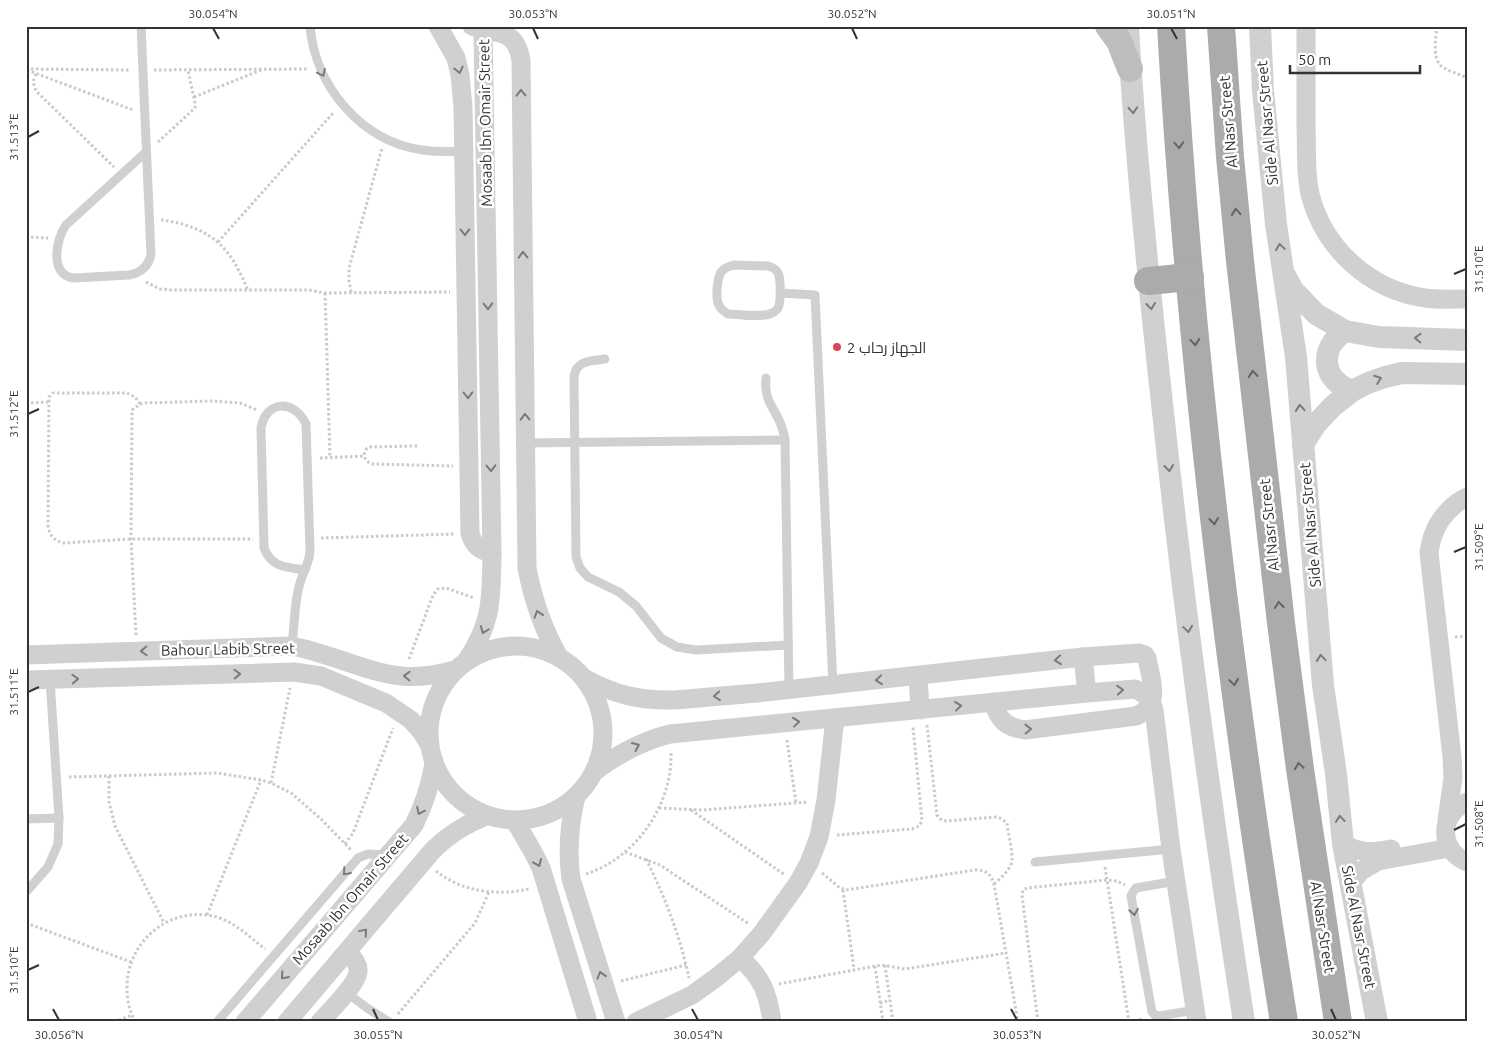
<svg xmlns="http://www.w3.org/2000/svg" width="1493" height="1048" viewBox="0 0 1493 1048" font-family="Ubuntu,Cairo,sans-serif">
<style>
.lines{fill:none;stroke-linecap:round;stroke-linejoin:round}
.path{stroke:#cacaca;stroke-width:3;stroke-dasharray:2.5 2.5;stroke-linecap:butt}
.service{stroke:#d0d0d0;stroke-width:9}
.minor{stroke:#d0d0d0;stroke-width:19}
.tertiary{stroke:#d0d0d0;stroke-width:22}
.secondary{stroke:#bdbdbd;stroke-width:26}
.primary{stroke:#ababab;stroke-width:28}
.oneway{stroke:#7a7a7a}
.oneway2{stroke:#636363}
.ticks{fill:none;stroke:#333;stroke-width:2}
.poi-dot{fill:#d74754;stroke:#fff;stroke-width:2}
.labels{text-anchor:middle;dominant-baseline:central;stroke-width:5;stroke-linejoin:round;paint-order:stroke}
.street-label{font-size:15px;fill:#333;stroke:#fff}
.poi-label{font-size:15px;fill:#333;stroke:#fff;text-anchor:start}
.neatline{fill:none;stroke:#333;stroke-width:2}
.ticks-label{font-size:12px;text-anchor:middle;fill:#333}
</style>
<rect width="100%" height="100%" fill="#fff"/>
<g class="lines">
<g class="path">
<path d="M1437,26C1436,38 1431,61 1444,68C1451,72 1459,74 1467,78"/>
<polyline points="26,69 131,70"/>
<polyline points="27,70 133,110"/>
<polyline points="154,70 308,69"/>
<polyline points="36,74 33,82 36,91 114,167"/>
<polyline points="194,97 261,70"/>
<polyline points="158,142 195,108 195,103 188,70"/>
<path d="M161,220C186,223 210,231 227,252C236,263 242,277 248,290"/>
<polyline points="26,237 48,238"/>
<polyline points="218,242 334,112"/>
<polyline points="146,282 160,289 173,290 309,290 325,293 450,292"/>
<polyline points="351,292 349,281 349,268 382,148"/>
<polyline points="325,293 330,457"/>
<polyline points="26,403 48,402"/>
<path d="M140,404L135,397L127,393H53L49,397L48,525C49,535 54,541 64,543L131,539H253"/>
<path d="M417,446L370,447L367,448C362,455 364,461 372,464L453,466"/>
<polyline points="320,458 364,456"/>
<polyline points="321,538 454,534"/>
<polyline points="136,635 131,539 132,410 140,404 145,403 212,401 240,403 257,410"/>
<polyline points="1455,637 1467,636"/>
<polyline points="409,659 433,595 438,589 446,588 474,598"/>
<path d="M927,725L937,815L940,819L946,821L995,817L1000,818L1007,823C1008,832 1013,853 1012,861C1010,870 1001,878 994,884"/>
<polyline points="787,740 796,803"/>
<polyline points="109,776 109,802 115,826 164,923"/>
<polyline points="69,777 217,773 261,780 271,783 291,793 321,819 351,850"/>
<polyline points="271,783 290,688"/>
<polyline points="659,808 702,810 808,802"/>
<polyline points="691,810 785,875"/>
<polyline points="837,835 912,829 919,826 922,821 913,727"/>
<polyline points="345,844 353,833 393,728"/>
<polyline points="625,852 660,865 749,924"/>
<path d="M646,859C665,897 680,936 689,978"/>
<polyline points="1105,867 1129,1022"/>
<path d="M436,871C462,892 497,896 529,889"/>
<path d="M822,873L840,888L846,890L975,870C986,870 991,874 994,884L1018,1022"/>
<path d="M586,874C636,858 673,804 671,752"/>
<polyline points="843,890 854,969"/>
<polyline points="207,915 261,780"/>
<polyline points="26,923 131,962"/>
<polyline points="885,965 893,1022"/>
<polyline points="875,966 883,1022"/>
<polyline points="621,981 686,965"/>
<polyline points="779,984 881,965 905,969 1006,953"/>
<polyline points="880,1003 890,1000"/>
<polyline points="398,1014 475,923 489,892"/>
<polyline points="114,1022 132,1015"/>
<path d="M135,1022C130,1012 127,1000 127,989C126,946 163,910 206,915C230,917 247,935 265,949"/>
<polyline points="1038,1022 1022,895 1023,890 1027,888 1107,880 1117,881 1125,885"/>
<polyline points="1135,1022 1144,1018"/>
</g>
<g class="service">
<path d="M141,26L151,255C148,267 141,273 129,275L73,278C49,274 56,239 66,225L146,152"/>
<path d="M310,26C315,86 361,141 422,150C436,152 449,152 463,151"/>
<path d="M734,265L768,266C772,267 776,269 778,273C781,278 781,303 778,308C777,310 773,313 772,313C763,318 739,314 728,314C724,311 720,309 719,305C715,298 717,275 723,270C726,267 730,266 734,265Z"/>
<polyline points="780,293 815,295 833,685"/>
<path d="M605,359C591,361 577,360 574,376L576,557L580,568L588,577L619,592L636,606L661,638L677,647L696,650L788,645"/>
<path d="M766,378C764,398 771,404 779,420C782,427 784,433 785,440L789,690"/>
<polyline points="526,443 785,440"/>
<path d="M292,646C295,621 294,592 305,570C286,567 272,568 264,548L261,428C266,400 294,399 306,424L310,550L309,558L305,570"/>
<polyline points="26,819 59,818"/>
<polyline points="1035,862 1171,849"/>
<polyline points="1176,881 1136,888 1133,892 1131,896 1152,1012 1155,1015 1159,1016 1196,1010"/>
<polyline points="26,892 48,867 58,844 59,818 50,679"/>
<polyline points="346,992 367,1008 389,1022"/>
<polyline points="217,1022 358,858 368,854 387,855"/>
</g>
<g class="minor">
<path d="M438,26L456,58L460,75L463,107L470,533C473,545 480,551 492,553"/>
<path d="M472,26C496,35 516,27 521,61L527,568C533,600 543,629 559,657"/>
<path d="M1306,26C1306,59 1306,92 1306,126C1307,148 1305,172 1310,194C1324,249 1370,290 1425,298C1438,300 1453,299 1467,299"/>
<circle cx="516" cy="733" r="87"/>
<path d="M26,655L292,646C329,653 365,672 401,676C419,678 437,675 455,670"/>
<polyline points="1083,657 1087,693"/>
<path d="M467,660C493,621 491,598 492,553L483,30"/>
<polyline points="918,676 920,710"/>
<path d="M584,678C615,695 640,701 675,700L757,693L1083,657L1139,653L1145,655L1147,658C1151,680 1162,705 1136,716L1025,730C1006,727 999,721 993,702"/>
<polyline points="26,680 294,672 321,676 386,703 411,720 421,731 429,744"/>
<path d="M595,771C618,754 642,741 670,734L1087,693L1135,689C1145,693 1151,699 1154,710L1171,849L1197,1022"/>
<path d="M576,796C569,825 567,850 571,879L616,1022"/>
<path d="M1467,802C1439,814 1438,850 1467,862"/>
<path d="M1447,820L1453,778L1452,757L1429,553C1430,547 1431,539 1434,533C1439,519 1453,503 1467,497"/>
<polyline points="515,821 533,852 541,868 588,1022"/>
<path d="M1343,844C1361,853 1371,853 1391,849"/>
<polyline points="1351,886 1355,878 1361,871 1378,861 1450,848"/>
<path d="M740,958C762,977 768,993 772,1022"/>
<path d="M245,1022L414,825C424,805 430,786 434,764"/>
<path d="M287,1022L433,850C449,834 466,824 486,816"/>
<path d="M320,1022C329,1012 357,984 358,972C359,963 353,957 347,952"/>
<polyline points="636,1022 692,995 717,977 740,958 762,933 798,883 809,863 819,837 826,800 835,718"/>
</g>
<g class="tertiary">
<path d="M1128,26C1135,152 1148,277 1162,403C1184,610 1212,816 1244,1022"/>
<polyline points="1260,26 1263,91 1276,224 1296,357 1323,685 1336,774 1343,844 1377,1022"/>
<polyline points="1286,277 1293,290 1316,314 1345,331 1379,337 1467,340"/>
<path d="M1345,331C1318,349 1322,380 1352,391"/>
<polyline points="1303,444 1316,424 1333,406 1352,391 1368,383 1385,377 1402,373 1467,374"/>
</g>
<polyline class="secondary" points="1108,26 1119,41 1130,69"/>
<g class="primary">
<path d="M1171,26C1190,360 1231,692 1284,1022"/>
<polyline points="1221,26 1230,157 1240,261 1281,623 1300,769 1338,1022"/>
<polyline points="1148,281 1190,277"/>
</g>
</g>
<defs><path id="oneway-chevron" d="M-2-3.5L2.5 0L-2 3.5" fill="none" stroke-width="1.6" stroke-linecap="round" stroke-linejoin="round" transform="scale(1.25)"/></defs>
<g class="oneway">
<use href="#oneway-chevron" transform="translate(459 70) rotate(77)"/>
<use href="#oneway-chevron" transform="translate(322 73) rotate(65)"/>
<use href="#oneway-chevron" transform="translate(521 93) rotate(-91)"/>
<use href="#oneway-chevron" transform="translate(1133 110) rotate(86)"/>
<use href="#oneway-chevron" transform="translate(465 232) rotate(89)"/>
<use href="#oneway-chevron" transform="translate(1280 247) rotate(-98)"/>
<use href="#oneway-chevron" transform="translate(523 255) rotate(-91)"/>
<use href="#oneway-chevron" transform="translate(488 306) rotate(89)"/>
<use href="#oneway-chevron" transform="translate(1151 306) rotate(83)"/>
<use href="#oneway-chevron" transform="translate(1418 338) rotate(-178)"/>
<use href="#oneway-chevron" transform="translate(1378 379) rotate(-20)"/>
<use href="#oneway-chevron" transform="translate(468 395) rotate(89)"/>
<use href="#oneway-chevron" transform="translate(1300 408) rotate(-95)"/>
<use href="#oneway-chevron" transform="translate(525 417) rotate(-91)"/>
<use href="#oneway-chevron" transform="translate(491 468) rotate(89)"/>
<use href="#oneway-chevron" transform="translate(1169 468) rotate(84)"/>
<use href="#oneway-chevron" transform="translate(538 614) rotate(-109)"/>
<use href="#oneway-chevron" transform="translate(1188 629) rotate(82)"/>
<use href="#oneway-chevron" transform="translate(484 630) rotate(111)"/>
<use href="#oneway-chevron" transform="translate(144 651) rotate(178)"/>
<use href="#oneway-chevron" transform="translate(1321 658) rotate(-95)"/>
<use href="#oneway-chevron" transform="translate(1058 660) rotate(174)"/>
<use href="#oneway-chevron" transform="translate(237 674) rotate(-2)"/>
<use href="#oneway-chevron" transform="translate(407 676) rotate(-177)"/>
<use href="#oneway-chevron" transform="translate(75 679) rotate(-2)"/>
<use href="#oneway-chevron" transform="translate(879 680) rotate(174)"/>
<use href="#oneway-chevron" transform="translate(1120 690) rotate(-5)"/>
<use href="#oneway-chevron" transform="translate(717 696) rotate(175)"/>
<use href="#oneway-chevron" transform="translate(958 706) rotate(-6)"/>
<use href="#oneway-chevron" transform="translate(796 722) rotate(-6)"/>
<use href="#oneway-chevron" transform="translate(1028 729) rotate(-1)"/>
<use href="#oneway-chevron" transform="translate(636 746) rotate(-25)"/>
<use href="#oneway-chevron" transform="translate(420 811) rotate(116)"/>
<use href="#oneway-chevron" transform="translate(1340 819) rotate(-96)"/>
<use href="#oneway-chevron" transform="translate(538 863) rotate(67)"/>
<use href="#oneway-chevron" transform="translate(346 872) rotate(131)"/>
<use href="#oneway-chevron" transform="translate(1134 912) rotate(81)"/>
<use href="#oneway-chevron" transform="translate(364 932) rotate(-50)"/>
<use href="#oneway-chevron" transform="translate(601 975) rotate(-107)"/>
<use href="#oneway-chevron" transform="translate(284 976) rotate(131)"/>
</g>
<g class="oneway2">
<use href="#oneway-chevron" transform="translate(1179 145) rotate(86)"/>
<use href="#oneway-chevron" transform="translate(1236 212) rotate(-95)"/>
<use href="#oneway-chevron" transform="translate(1195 342) rotate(85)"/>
<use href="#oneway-chevron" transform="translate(1253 374) rotate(-96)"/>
<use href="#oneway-chevron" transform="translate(1214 521) rotate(84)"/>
<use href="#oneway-chevron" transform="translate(1279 605) rotate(-97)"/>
<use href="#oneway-chevron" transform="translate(1234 682) rotate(82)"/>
<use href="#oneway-chevron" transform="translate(1299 766) rotate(-98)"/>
</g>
<path class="ticks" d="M213,28L219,39M533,28L538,39M852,28L857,39M1171,28L1177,39M28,137L39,131M1454,274L1466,269M28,414L39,409M1454,552L1466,547M28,692L39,687M1454,830L1466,824M28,970L39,965M53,1009L59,1020M373,1009L378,1020M692,1009L698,1020M1011,1009L1017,1020M1331,1009L1336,1020"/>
<circle class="poi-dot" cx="837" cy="347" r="5"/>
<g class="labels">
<g class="street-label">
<text transform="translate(1228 122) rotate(-95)">Al Nasr Street</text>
<text transform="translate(485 123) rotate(-91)">Mosaab Ibn Omair Street</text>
<text transform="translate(1267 123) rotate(-95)">Side Al Nasr Street</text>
<text transform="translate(1269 525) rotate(-96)">Al Nasr Street</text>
<text transform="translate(1310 525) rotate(-95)">Side Al Nasr Street</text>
<text transform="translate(228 649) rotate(-1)">Bahour Labib Street</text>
<text transform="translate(350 899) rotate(-49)">Mosaab Ibn Omair Street</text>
<text transform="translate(1323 927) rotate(81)">Al Nasr Street</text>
<text transform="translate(1359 927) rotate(79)">Side Al Nasr Street</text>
</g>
<g class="poi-label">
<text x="847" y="347">الجهاز رحاب 2</text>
</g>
</g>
<rect width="1493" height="1048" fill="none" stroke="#ffffff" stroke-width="55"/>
<path d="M1290 65v8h130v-8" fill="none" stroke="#333333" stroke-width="2.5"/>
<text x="1298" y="65" font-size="15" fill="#333333" stroke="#ffffff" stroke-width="4" paint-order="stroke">50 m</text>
<rect x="28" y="28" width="1438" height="992" class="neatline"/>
<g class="ticks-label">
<text x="213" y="18">30.054°N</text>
<text x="533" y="18">30.053°N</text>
<text x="852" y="18">30.052°N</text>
<text x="1171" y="18">30.051°N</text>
<text transform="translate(14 137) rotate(-90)" y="4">31.513°E</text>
<text transform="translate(1479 269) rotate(-90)" y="4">31.510°E</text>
<text transform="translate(14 414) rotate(-90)" y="4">31.512°E</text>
<text transform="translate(1479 547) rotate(-90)" y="4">31.509°E</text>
<text transform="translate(14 692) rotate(-90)" y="4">31.511°E</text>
<text transform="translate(1479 824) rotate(-90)" y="4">31.508°E</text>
<text transform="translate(14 970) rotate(-90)" y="4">31.510°E</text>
<text x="59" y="1039">30.056°N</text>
<text x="378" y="1039">30.055°N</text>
<text x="698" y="1039">30.054°N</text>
<text x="1017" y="1039">30.053°N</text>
<text x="1336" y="1039">30.052°N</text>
</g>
</svg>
